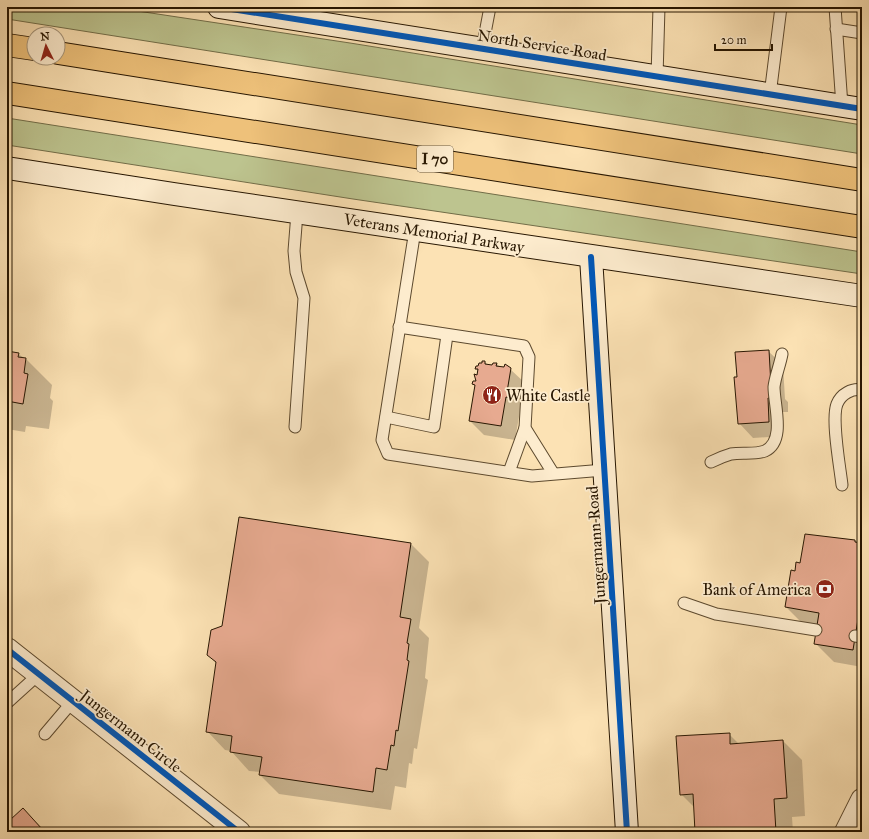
<svg xmlns="http://www.w3.org/2000/svg" width="869" height="839" viewBox="0 0 869 839" font-family="'IM FELL Great Primer',serif">
<style>
.green{fill:#bdc48f;stroke:#726d48}
.shadow{fill:#0003}
.building{fill:#e7aa90;stroke:#271601}
.lines{fill:none;stroke-linecap:round;stroke-linejoin:round}
.lane-casing{stroke:#5c492e;stroke-width:13}
.street-casing{stroke:#5c492e;stroke-width:24}
.secondary-casing{stroke:#271601;stroke-width:24}
.highway-casing{stroke:#271601;stroke-width:24}
.lane{stroke:#fdecce;stroke-width:11}
.street{stroke:#fdecce;stroke-width:22}
.secondary{stroke:#fdecce;stroke-width:22}
.highway{stroke:#eec17a;stroke-width:22}
.cycleway-casing{stroke:#fdecce;stroke-width:8}
.cycleway{stroke:#0057b8;stroke-width:6}
.labels{text-anchor:middle;dominant-baseline:central;stroke-width:3.5;stroke-linejoin:round;paint-order:stroke}
.shield{fill:#fdecce;stroke:#67563e;stroke-width:1}
.shield-label{font-size:15px;font-weight:bold;fill:#271601}
.street-label{font-size:16px;fill:#271601;stroke:#fdecce}
.poi-label{font-size:16px;fill:#271601;stroke:#fdecce;text-anchor:start}
</style>
<rect width="100%" height="100%" fill="#fce2b4"/>
<filter id="stains"><feTurbulence type="fractalNoise" baseFrequency=".005" numOctaves="4"/><feColorMatrix values="0 0 0 0 .2 0 0 0 0 .09 0 0 0 0 .02 0 0 0 .5 -.17"/></filter>
<radialGradient id="worn" r=".72"><stop offset=".6" stop-color="#630" stop-opacity="0"/><stop offset="1" stop-color="#630" stop-opacity=".3"/></radialGradient>
<g class="green">
<polygon points="7,7 111,7 350,43 862,125 862,154 7,19"/>
<polygon points="7,118 862,252 862,274 353,199 7,145"/>
</g>
<g class="shadow">
<polygon points="768,351 783,365 785,399 788,402 788,412 781,412 783,436 753,438 739,423 738,378"/>
<polygon points="7,352 18,354 26,359 52,385 50,398 53,401 49,429 26,426 25,432 7,429"/>
<polygon points="485,362 488,365 493,366 497,364 500,367 510,369 525,383 524,412 520,411 515,440 484,435 470,421 476,387 473,384 477,382 478,371 476,369"/>
<polygon points="855,541 862,544 862,667 834,662 815,643 817,628 805,626 786,607 796,572 801,564"/>
<polygon points="411,544 429,562 419,628 429,638 425,678 428,680 417,749 414,748 412,764 409,763 406,788 395,786 391,810 279,794 260,775 261,772 249,771 231,751 225,750 207,731 217,664 208,655"/>
<polygon points="729,734 739,744 783,741 802,760 805,816 792,817 793,832 696,832 695,808 681,794"/>
<polygon points="23,809 46,832 7,832 7,815 11,820"/>
</g>
<g class="building">
<polygon points="769,350 771,386 775,398 768,398 769,422 738,424 734,377 737,377 735,352"/>
<polygon points="7,351 19,353 18,357 26,358 24,373 28,374 23,404 7,401"/>
<polygon points="482,361 485,361 485,364 492,365 493,363 497,363 496,366 504,367 505,364 511,368 507,392 511,392 510,398 506,397 501,426 469,421 475,385 472,384 473,381 476,381 474,374 477,375 478,369 475,369 476,366 478,366 479,363 482,363"/>
<polygon points="239,517 411,543 400,617 411,619 407,643 409,644 407,660 409,661 398,731 396,730 394,746 391,745 387,770 376,768 373,792 259,775 262,757 230,752 232,736 206,732 216,662 207,655 211,630 222,626"/>
<polygon points="805,534 855,540 855,542 862,543 862,619 858,619 853,650 814,644 819,613 785,607 791,570 795,571 796,562 800,563"/>
<polygon points="730,733 730,744 783,740 787,798 774,799 776,832 695,832 693,794 680,795 676,736"/>
<polygon points="23,808 42,829 38,832 7,832 7,816 10,820"/>
</g>
<g class="lines">
<g class="lane-casing">
<g id="lane">
<polyline points="835,7 842,106"/>
<polyline points="836,29 862,33"/>
<polyline points="482,49 490,7"/>
<polyline points="657,77 659,7"/>
<polyline points="770,95 781,7"/>
<polyline points="415,230 382,440 388,454 532,476 604,470"/>
<polyline points="399,327 524,346 529,357 525,428 553,473"/>
<polyline points="386,417 434,427 447,335"/>
<polyline points="295,427 304,298 296,272 294,251 297,213"/>
<path d="M711,462C717,459 724,456 731,454C742,452 754,455 765,451C786,441 774,405 774,387C775,377 780,365 782,354"/>
<polyline points="509,472 525,428"/>
<path d="M842,485C840,467 831,419 837,404C841,394 852,388 862,390"/>
<polyline points="684,603 716,614 816,630"/>
<polyline points="855,636 862,637"/>
<polyline points="7,703 39,674"/>
<polyline points="45,734 73,701"/>
</g>
</g>
<g class="street-casing">
<g id="street">
<polyline points="7,649 239,832"/>
<polyline points="846,832 862,800"/>
</g>
</g>
<g class="secondary-casing">
<g id="secondary">
<polyline points="219,7 862,109"/>
<polyline points="7,168 174,194 862,296"/>
<polyline points="591,257 627,832"/>
</g>
</g>
<g class="highway-casing">
<g id="highway">
<polyline points="7,45 34,49"/>
<polyline points="58,53 862,180"/>
<polyline points="7,93 862,227"/>
</g>
</g>
<use href="#lane" class="lane"/>
<use href="#street" class="street"/>
<use href="#secondary" class="secondary"/>
<use href="#highway" class="highway"/>
<g class="cycleway-casing">
<g id="cycleway">
<polyline points="219,7 862,109"/>
<polyline points="591,257 627,832"/>
<polyline points="7,649 239,832"/>
</g>
</g>
<use href="#cycleway" class="cycleway"/>
</g>
<defs>
<g id="restaurant-disc" transform="scale(1)"><circle r="9.5" fill="#8f2418" stroke="#fdecce"/><path d="M-5-6h1v4h1v-4h1v4h1v-4h1v5L-1.5 .5V6h-2V.5L-5-1ZM5-6V6H3V1.5H1.5Q1.5-4 5-6Z" fill="#fff"/></g>
<g id="bank-disc" transform="scale(1)"><circle r="9.5" fill="#8f2418" stroke="#fdecce"/><path d="M-6-4H6V4H-6ZM0-2.3a2.3 2.3 0 1 0 0 4.6a2.3 2.3 0 1 0 0-4.6Z" fill="#fff"/></g>
</defs>
<g fill-rule="evenodd">
<use href="#restaurant-disc" x="492" y="395"/>
<use href="#bank-disc" x="825" y="589"/>
</g>
<g class="labels">
<rect class="shield" x="417" y="146" width="36" height="26" rx="3"/>
<g class="shield-label">
<text x="435" y="159">I 70</text>
</g>
<g class="street-label">
<text transform="translate(542 45) rotate(9)">North Service Road</text>
<text transform="translate(434 233) rotate(9)">Veterans Memorial Parkway</text>
<text transform="translate(596 545) rotate(-94)">Jungermann Road</text>
<text transform="translate(131 731) rotate(38)">Jungermann Circle</text>
</g>
<g class="poi-label">
<text x="506" y="395">White Castle</text>
<text x="811" y="589" text-anchor="end">Bank of America</text>
</g>
</g>
<rect width="869" height="839" fill="none" stroke="#fce2b4" stroke-width="24"/>
<rect x="8" y="8" width="853" height="823" fill="none" stroke="#271601" stroke-width="2"/>
<rect x="12" y="12" width="845" height="815" fill="none" stroke="#271601"/>
<g transform="translate(46 46) rotate(355)"><circle r="19" fill="#fdecce" stroke="#a7967c"/>
<path d="M0-3L7 15L0 10L-7 15Z" fill="#8f2418"/>
<text y="-6" font-size="11" font-weight="bold" text-anchor="middle" fill="#271601">N</text>
</g>
<path d="M715 44v6h57v-6" fill="none" stroke="#271601" stroke-width="2"/>
<text x="721" y="44" font-size="12" fill="#271601" stroke="#fdecce" stroke-width="3" paint-order="stroke">20 m</text>
<rect width="100%" height="100%" filter="url(#stains)"/>
<rect width="100%" height="100%" fill="url(#worn)"/>
</svg>
